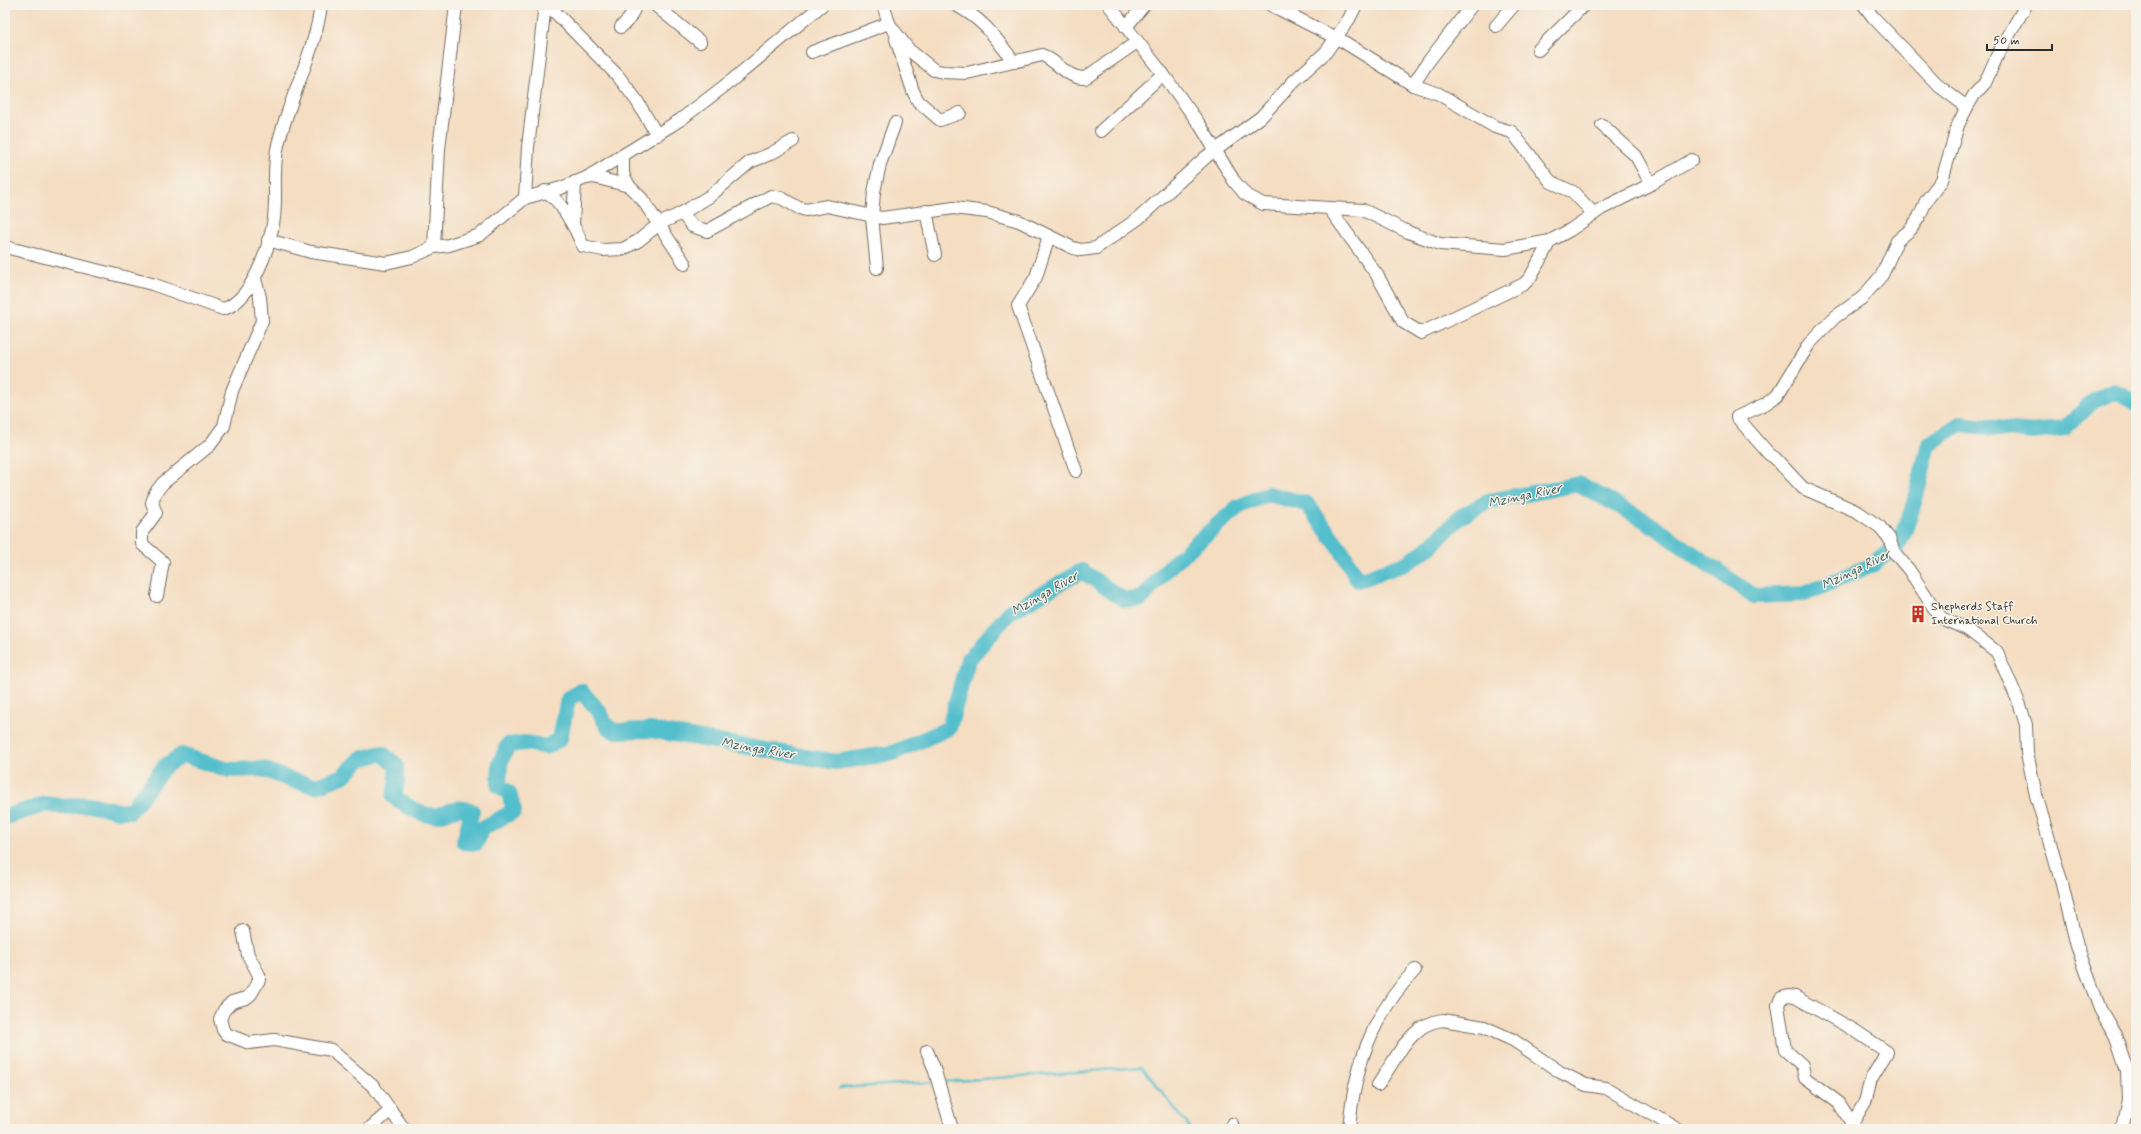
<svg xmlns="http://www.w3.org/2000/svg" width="2141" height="1134" viewBox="0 0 2141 1134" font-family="Mynerve,sans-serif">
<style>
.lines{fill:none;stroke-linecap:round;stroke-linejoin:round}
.stream{stroke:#52becc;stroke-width:2.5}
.river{stroke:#52becc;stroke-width:16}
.minor-casing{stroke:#716960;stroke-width:14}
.minor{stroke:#fff;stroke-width:12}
.labels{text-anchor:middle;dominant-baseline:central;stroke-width:3;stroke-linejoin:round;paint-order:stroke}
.poi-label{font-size:12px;fill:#2b2b2b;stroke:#f7f3e8;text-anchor:start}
.water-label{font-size:13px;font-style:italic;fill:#37575b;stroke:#f7f3e8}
</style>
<rect width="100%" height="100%" fill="#f7f3e8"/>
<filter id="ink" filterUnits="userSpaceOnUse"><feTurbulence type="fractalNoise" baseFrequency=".025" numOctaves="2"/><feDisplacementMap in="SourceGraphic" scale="8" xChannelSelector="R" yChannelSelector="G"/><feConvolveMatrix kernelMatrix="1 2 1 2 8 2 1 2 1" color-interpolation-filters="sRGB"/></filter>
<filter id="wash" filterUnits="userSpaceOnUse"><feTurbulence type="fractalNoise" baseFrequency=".012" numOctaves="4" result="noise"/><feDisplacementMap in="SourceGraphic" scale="16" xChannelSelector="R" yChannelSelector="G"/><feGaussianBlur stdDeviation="0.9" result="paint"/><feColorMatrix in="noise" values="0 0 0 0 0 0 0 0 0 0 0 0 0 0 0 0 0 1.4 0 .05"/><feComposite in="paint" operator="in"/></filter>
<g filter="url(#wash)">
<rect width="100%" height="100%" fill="#f4ddc1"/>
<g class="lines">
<g class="stream">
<polyline points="942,1082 1142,1067 1191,1129"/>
<polyline points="839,1088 935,1082"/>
</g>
<path class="river" d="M5,817L46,804L64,807L90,804L118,811H130L165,766L182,755L229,770L263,769L291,780L316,786L343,776L360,759L382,753L396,765L397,781L394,797C406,805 421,817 437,815C453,813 453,804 472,811L464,842L476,843L483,828L514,811L509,793L499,786L500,763L508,745L526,743L546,747L560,739L568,699L581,691L599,711L607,726L614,731L650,730L836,762L893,753L949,728L968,660L1010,612L1082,571L1124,600L1141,599L1172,564L1238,507L1268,494L1307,504L1342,551L1358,580L1405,564L1430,547L1460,517L1489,501L1579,484L1646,521L1754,596L1805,594L1874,564L1886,554L1894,552C1913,520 1919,480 1929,444L1960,424L2032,432L2065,428L2090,403L2115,391L2136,403"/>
</g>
</g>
<g filter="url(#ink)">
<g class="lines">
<g class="minor-casing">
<g id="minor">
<polyline points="548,5 618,76 637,101 657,135"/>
<polyline points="655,5 700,42"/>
<path d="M883,5L889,23L892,28L909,50L934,70L943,72L967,73L1042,55C1057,61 1068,79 1085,78L1137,42"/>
<path d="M956,5C985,21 994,36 1014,62"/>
<polyline points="1109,5 1163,74 1200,125 1234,181 1245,194 1263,204 1363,210 1408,232 1440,244 1505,249 1550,241 1570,230 1601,209 1651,184 1692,160"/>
<polyline points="1271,5 1344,42 1413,85 1439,94 1495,127 1512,132 1551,182 1573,192 1594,214"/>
<polyline points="1864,5 1873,17 1940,87 1967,107"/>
<polyline points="2026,5 1997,56 1985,83 1974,95 1967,107 1958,125 1942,180 1926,201 1919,217 1911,229 1897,241 1882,275 1862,298 1835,317 1809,344 1778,395 1765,404 1737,417 1769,454 1775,458 1803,488 1858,512 1880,527 1889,538 1894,552 1909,570 1938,614 1943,619 1967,629 1997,652 2020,705 2026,725 2027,753 2036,795 2062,884 2077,946 2100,1009 2115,1035 2127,1071 2136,1082"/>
<polyline points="1496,26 1514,5"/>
<polyline points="621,27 629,19 636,5"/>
<polyline points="1126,27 1144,5"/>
<polyline points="896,39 913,91 918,101 940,120 960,113"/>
<polyline points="1538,50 1584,5"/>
<polyline points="812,52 889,23"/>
<polyline points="1413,85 1428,62 1472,5"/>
<polyline points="1602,125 1636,156 1651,184"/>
<polyline points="1101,131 1163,74"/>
<polyline points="623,155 623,174 629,186"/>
<polyline points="586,178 680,120 731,81 822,5"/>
<path d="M545,191C561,200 576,229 583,246L603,250L623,249L638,241L659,224L682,213L692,226L707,231L771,196L781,198L799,208L806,210L827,206L882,218L954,208L987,212L1019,221L1073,248L1081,250L1096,248L1139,218L1206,157L1261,117L1294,81L1326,52L1349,19L1356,5"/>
<polyline points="525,198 561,188 586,178 594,177 629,186 642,199 685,264"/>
<polyline points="1329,208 1377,275 1403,322 1421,333 1524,284 1530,278 1550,241"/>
<polyline points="926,211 935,255"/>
<polyline points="682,213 710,196 750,162 770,154 793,141"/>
<polyline points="573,225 575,182"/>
<polyline points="1049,236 1036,277 1018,306 1076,471"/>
<polyline points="268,240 311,252 386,263 412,257 434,247 449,245 480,235 525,198 528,147 545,5"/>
<path d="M5,247L152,284L223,309C252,301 270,246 274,218C277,193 272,169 278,145C289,98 315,53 321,5"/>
<polyline points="434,247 439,149 456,5"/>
<polyline points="877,268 872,217 874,192 880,164 895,123"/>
<polyline points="157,596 163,562 142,544 142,532 156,513 152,503 155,493 163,483 210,445 224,426 232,391 262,321 260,297 255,279"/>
<polyline points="243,931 248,955 259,975 259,980 251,994 246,998 232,1002 224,1010 220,1019 223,1030 226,1034 249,1043 274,1040 331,1050 374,1087 404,1129"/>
<polyline points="927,1051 934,1068 952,1129"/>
<polyline points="1378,1085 1403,1046 1413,1035 1422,1027 1433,1022 1443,1020 1484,1027 1513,1040 1560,1072 1586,1085 1606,1088 1677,1129"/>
<polyline points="369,1129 391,1110"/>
<polyline points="1231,1129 1232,1124"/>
<path d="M1349,1129C1354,1067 1372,1015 1415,970"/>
<polyline points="1849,1129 1865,1102 1871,1079 1887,1052 1854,1030 1795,997 1789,996 1781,998 1778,1005 1785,1050 1802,1065 1805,1078 1839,1103 1851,1122"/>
<polyline points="2122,1129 2128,1099 2127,1071"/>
</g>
</g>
<use href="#minor" class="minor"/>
</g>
</g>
<defs>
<g id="building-bare" transform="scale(1.38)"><path d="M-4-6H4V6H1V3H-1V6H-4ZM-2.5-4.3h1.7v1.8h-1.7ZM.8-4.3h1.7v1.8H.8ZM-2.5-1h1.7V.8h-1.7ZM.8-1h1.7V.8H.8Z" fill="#c8321e" stroke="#f7f3e8" stroke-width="2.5" paint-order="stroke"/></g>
</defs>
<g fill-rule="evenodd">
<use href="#building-bare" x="1918" y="614"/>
</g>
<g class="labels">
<g class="poi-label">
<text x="1931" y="607">Shepherds Staff<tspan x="1931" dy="14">International Church</tspan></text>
</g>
<g class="water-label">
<text transform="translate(1525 496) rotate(-12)">Mzinga River</text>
<text transform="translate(1856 570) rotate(-26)">Mzinga River</text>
<text transform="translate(1045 594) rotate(-30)">Mzinga River</text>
<text transform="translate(758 749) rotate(10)">Mzinga River</text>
</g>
</g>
<rect width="2141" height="1134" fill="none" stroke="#f7f3e8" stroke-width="20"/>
<path d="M1987 44v6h65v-6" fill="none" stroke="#2b2b2b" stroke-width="2"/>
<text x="1993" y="44" font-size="12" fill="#2b2b2b" stroke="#f7f3e8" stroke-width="3" paint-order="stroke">50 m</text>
</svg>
